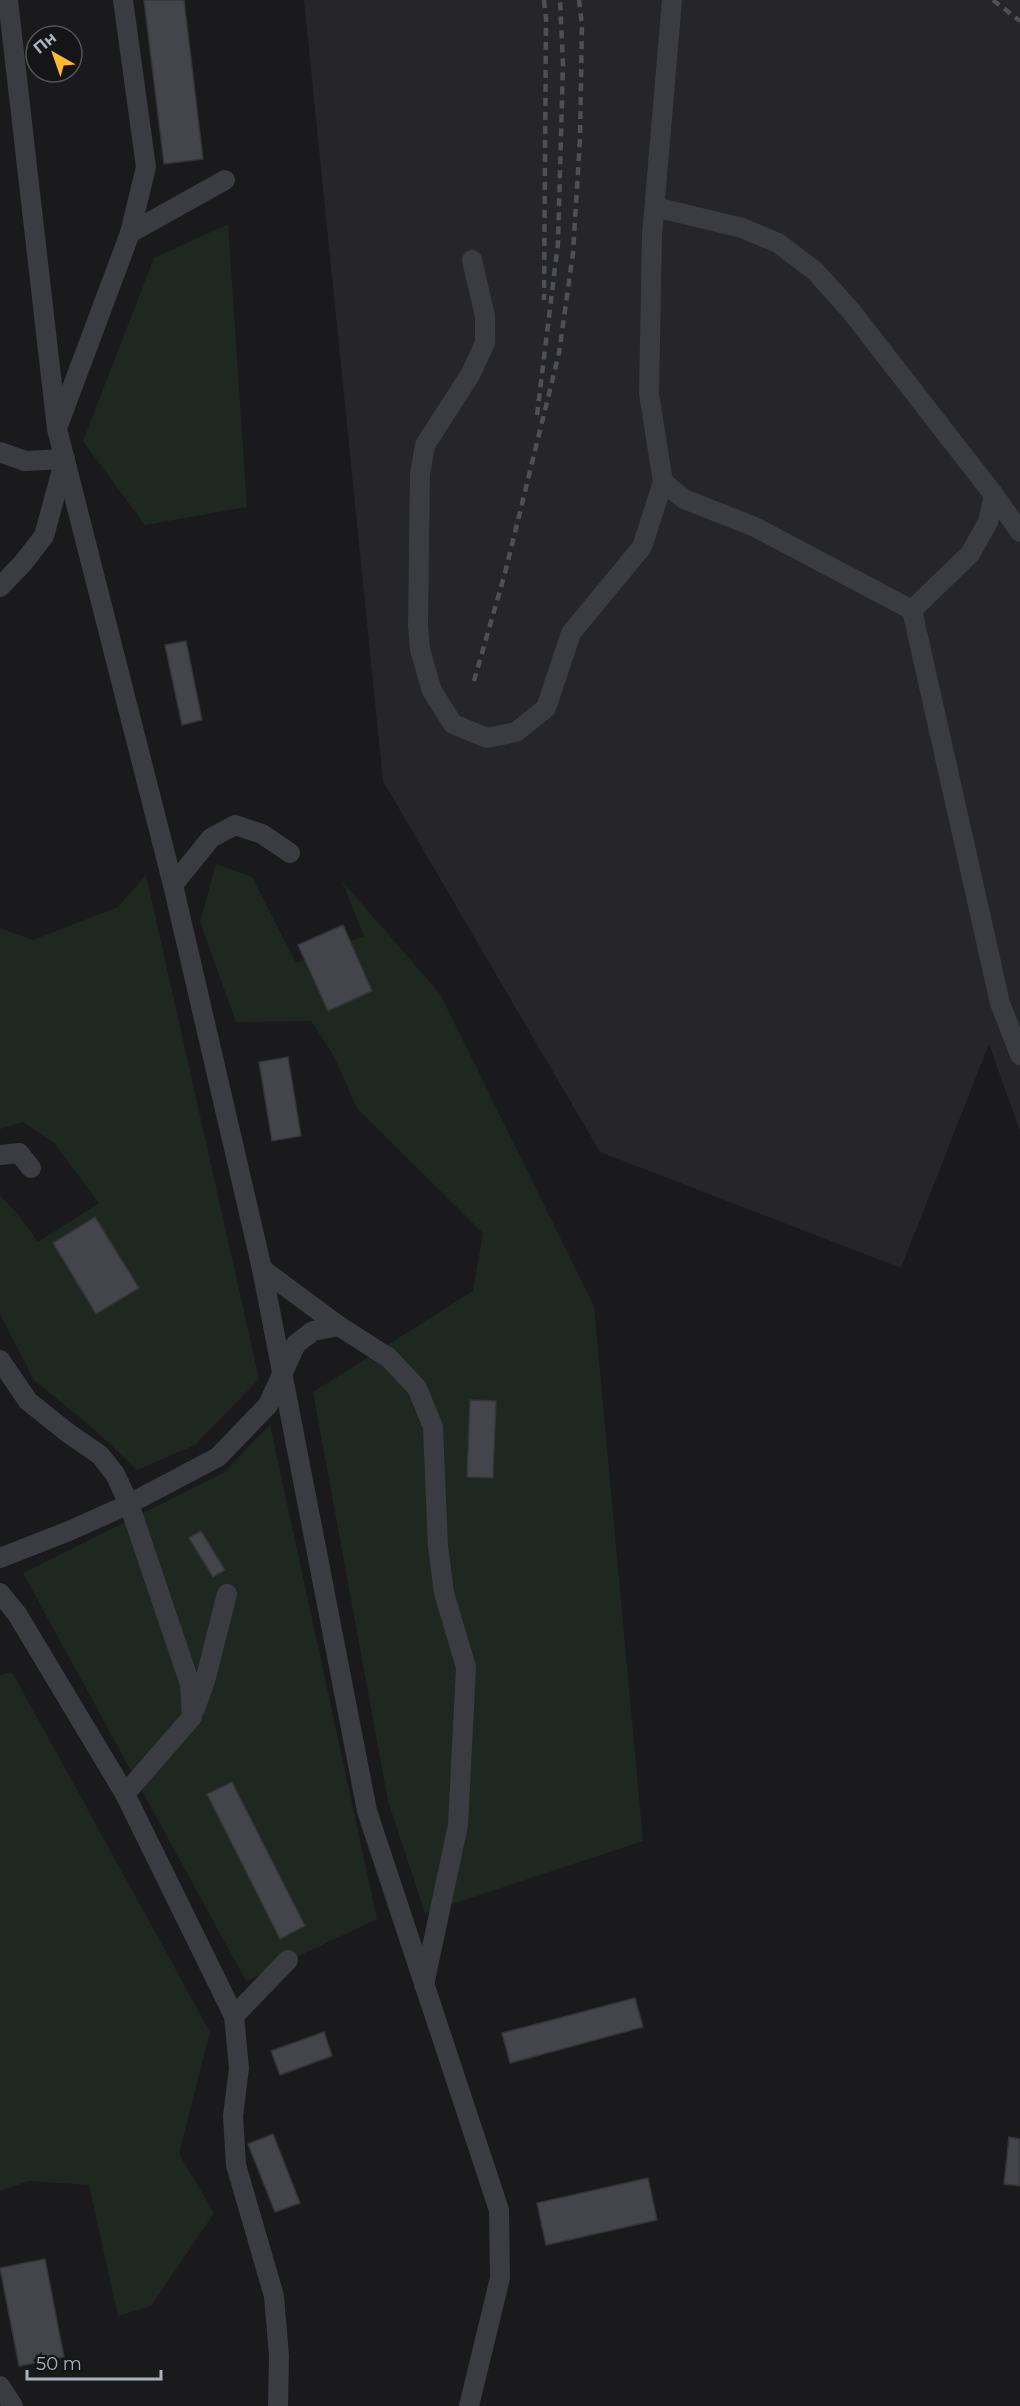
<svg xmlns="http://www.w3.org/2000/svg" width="1020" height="2406" viewBox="0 0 1020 2406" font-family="Montserrat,sans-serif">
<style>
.built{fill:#26262a}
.green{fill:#1f2820}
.building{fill:#44454a;stroke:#343439;stroke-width:1.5}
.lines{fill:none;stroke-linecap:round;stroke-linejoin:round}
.minor{stroke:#3a3c42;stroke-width:20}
.rail{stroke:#4d5057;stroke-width:4.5;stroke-dasharray:8 6;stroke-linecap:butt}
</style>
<rect width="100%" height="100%" fill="#1a1a1d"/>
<polygon class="built" points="304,0 1020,0 1020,1131 989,1044 901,1268 600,1152 383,781"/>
<g class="green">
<polygon points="228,224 247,507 145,525 83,441 154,258"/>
<polygon points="216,864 252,877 296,963 364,936 342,881 440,994 594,1306 643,1841 425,1913 388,1801 313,1392 473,1291 483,1233 357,1108 334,1056 311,1021 236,1022 200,922"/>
<polygon points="146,875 259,1379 195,1445 137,1470 95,1430 34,1380 0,1314 0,1195 20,1217 38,1242 99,1203 54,1143 23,1122 0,1129 0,928 33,940 118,907"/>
<polygon points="270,1425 377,1919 246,1981 23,1573 223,1473"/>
<polygon points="12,1672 210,2032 179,2154 214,2213 151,2306 118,2316 89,2185 29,2181 0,2191 0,1675"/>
</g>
<g class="building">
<polygon points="144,0 184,0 203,159 164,164"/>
<polygon points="186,641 202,720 182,725 165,645"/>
<polygon points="343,925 372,991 328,1011 298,945"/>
<polygon points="288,1057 301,1136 272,1141 259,1062"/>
<polygon points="95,1217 139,1288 96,1314 53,1243"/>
<polygon points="470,1400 496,1401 493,1478 467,1477"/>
<polygon points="201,1531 225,1570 213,1577 189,1538"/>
<polygon points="232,1782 305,1926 280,1939 207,1794"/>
<polygon points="635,1998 643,2027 510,2063 502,2033"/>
<polygon points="324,2032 332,2056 280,2075 271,2051"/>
<polygon points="273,2134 300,2203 275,2212 248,2144"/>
<polygon points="1009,2137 1020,2139 1020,2186 1004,2184"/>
<polygon points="648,2178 657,2220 546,2245 537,2203"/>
<polygon points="45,2259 64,2357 19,2366 0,2268"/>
</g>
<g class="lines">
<g class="minor">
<polyline points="8,0 57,429 173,885 262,1269 367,1811 499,2210 500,2278 469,2406"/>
<polyline points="123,0 146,167 130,233"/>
<polyline points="655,207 742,228 778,243 815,271 851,311 994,495 988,522 970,554 912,610 1000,1003 1020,1055"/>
<polyline points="472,260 485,316 485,343 470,375 425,445 420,474 418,625 420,650 432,691 453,724 487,738 516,732 546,708 571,633 642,547 663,482 649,394 652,235 672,0"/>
<polyline points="59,423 130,233 225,180"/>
<polyline points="0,452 25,461 65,459 44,536 23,563 0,587"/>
<polyline points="663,482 684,499 755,527 912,610"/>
<polyline points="994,495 1020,532"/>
<polyline points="173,885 211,838 235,825 262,834 290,853"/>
<polyline points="0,1155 19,1153 31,1168"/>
<polyline points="262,1269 339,1326 389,1358 417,1388 433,1427 438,1546 444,1593 466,1667 458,1825 424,1985"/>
<polyline points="0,1360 28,1401 68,1433 100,1455 115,1474 129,1504 69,1531 0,1558"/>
<polyline points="0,1593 17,1614 125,1794 234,2016 239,2068 233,2116 236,2165 274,2296 279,2356 278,2406"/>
<polyline points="195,1709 205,1681 227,1594"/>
<polyline points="125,1794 192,1717 190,1684 129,1504 218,1457 268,1405 296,1344 313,1331 339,1326"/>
<polyline points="234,2016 288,1960"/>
<polyline points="0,2386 13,2406"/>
</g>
<g class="rail">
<polyline points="544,0 546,18 544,300"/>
<polyline points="993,0 1020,21"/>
<polyline points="537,415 558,243 563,64 560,0"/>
<polyline points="474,681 505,573 559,353 573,253 580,139 582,25 579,0"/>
</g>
</g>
<g transform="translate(54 54) rotate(320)"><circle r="28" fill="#151518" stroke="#51535a" stroke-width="1.5"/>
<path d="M0-4.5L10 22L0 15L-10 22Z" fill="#ffb92f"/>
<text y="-9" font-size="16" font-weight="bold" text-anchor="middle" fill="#abb1bd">Пн</text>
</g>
<path d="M27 2370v9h134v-9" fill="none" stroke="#abb1bd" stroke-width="3"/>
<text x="36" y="2370" font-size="18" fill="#abb1bd" stroke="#151518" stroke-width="4.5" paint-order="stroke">50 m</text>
</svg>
